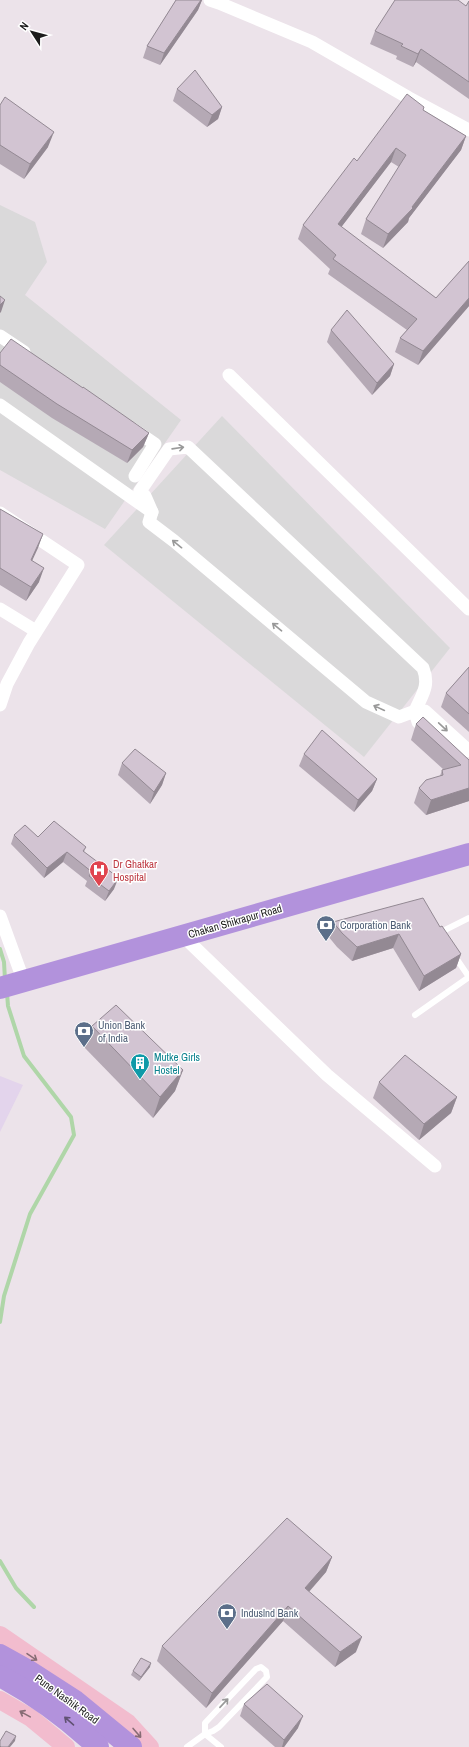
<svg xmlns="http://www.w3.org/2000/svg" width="469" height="1747" viewBox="0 0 469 1747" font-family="'Archivo Narrow',sans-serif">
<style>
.residential{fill:#dad9da}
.commercial{fill:#e3d4ec}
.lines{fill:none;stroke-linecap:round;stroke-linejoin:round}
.stream{stroke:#afd6a8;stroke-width:4}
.lane{stroke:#fff;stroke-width:6}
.street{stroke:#fff;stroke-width:13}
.secondary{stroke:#f2bcce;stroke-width:18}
.highway{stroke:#b292dc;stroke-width:22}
.wall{fill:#b5a9b5}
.shaded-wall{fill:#938993}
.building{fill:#d2c4d2;stroke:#938993}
.oneway{stroke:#999}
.oneway2{stroke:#876c75}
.oneway3{stroke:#605172}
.labels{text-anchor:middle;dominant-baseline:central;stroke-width:3;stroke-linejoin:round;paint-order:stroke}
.health-label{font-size:11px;fill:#be3a42;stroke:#fff;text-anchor:start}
.street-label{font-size:11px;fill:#1c1c1c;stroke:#fff}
.service-label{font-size:11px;fill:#4e5e75;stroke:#fff;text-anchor:start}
.culture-label{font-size:11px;fill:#0d838f;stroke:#fff;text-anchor:start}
</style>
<rect width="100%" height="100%" fill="#ece3ea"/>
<g class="residential">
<polygon points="0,205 35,222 47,262 25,295 181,420 105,529 0,470"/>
<polygon points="222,416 450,648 364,757 104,545"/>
</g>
<polygon class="commercial" points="0,1076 23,1085 0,1132"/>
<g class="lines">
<g class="stream">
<polyline points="0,949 4,962 5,980"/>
<polyline points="0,1322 4,1296 30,1214 74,1135 71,1117 24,1056 8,1006 7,993"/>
<polyline points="0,1561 16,1588 34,1607"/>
</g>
<g class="lane">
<polyline points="439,933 469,918"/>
<polyline points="454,955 469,977"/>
<polyline points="415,1015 469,977"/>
<polyline points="187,1747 205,1734 213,1731 219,1727 267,1677 266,1671 261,1667 256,1669 205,1723 205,1734 221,1747"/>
</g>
<g class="street">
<polyline points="210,0 219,3 312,42 409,98 469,130"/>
<polyline points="0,336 24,352"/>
<polyline points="229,375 469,609"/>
<polyline points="0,405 152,512"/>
<polyline points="133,429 155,444 135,476"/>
<polyline points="0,513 78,565 29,643 7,684 0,705"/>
<polyline points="0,609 36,631"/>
<path d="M431,734L418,722L415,711C422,695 430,686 423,668L188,447L169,449L140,491L145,496L152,512L149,522L174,541L366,702L399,717L415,711H425L469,751"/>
<polyline points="0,916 24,982"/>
<polyline points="183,936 327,1075 435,1166"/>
</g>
<g class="secondary">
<polyline points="0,1635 128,1723 150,1747"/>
<polyline points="0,1700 31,1718 66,1747"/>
</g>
<g class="highway">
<polyline points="0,988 469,854"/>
<polyline points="0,1655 27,1670 75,1701 131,1747"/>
<path d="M0,1676C36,1695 68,1719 98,1747"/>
</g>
</g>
<g class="wall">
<polygon points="176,0 202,0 198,10 160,65 143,58 147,46"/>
<polygon points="469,1 469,99 416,62 413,67 396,59 397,56 370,44 375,31 466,6"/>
<polygon points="177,89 222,107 218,119 207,127 173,101"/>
<polygon points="0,105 48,147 24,179 0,164"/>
<polygon points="424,107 423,110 466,136 461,150 409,218 408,222 383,248 361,234 366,219 399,167 391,162 341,227 436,298 469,261 469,306 418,365 395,352 400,338 407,330 328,274 330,269 298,239 303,225 357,161"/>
<polygon points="331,330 394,364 390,376 372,395 327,342"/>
<polygon points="0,353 149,433 143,447 127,463 52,418 0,382"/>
<polygon points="0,509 43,534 32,560 39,582 26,601 0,585"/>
<polygon points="469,667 469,732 441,707 446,693"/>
<polygon points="416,724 469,760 469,801 426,815 414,803 419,788 440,776 442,770 443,769 411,740"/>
<polygon points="304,754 377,779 372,791 354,812 299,766"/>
<polygon points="122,763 166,773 162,785 150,804 118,775"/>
<polygon points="14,835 38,837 86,847 84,852 115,876 114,889 105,901 85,886 87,881 63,862 44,878 11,844"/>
<polygon points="333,922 440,927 461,954 456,968 419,991 393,948 352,961 337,947 328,936"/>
<polygon points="92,1026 183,1070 175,1091 153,1118 84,1047"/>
<polygon points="379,1082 457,1097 451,1113 419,1140 373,1098"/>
<polygon points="332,1557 326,1572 309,1592 356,1652 335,1667 283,1621 206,1708 157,1661 162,1646"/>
<polygon points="150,1667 139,1681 131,1675 133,1671"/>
<polygon points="244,1704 298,1728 284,1747 275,1747 240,1716"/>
</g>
<g class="shaded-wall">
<polygon points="201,0 202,0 198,10 160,65 164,53"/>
<polygon points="421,49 416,62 413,67 418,54"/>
<polygon points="222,107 218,119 207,127 212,115"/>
<polygon points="54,132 48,147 24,179 30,164"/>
<polygon points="466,136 461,150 409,218 408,222 383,248 388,234 412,207"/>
<polygon points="396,148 391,162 333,238 338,224"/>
<polygon points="469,298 469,306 418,365 423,351"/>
<polygon points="5,300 1,312 0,313 0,305"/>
<polygon points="394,364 390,376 372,395 377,383"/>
<polygon points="149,433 143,447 127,463 132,450"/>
<polygon points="43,534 38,548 26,574 31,560"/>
<polygon points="44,568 39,582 26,601 31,587"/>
<polygon points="166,773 162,785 150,804 154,792"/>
<polygon points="377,779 372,791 354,812 358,800"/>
<polygon points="469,788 469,801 426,815 431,800"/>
<polygon points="67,852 63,862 44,878 47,868"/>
<polygon points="118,879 114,889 105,901 109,891"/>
<polygon points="399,934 393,948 352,961 357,947"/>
<polygon points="461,954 456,968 419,991 424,976"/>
<polygon points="183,1070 175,1091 153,1118 160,1097"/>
<polygon points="457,1097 451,1113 419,1140 424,1124"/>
<polygon points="332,1557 326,1572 299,1603 305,1588"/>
<polygon points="288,1606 283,1621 206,1708 212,1693"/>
<polygon points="362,1637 356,1652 335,1667 340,1652"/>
<polygon points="151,1663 150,1667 139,1681 141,1677"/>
<polygon points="303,1716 298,1728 284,1747 282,1747 284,1740"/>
<polygon points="16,1736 15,1741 10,1747 8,1747"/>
</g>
<g class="building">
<polygon points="176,0 201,0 164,53 147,46"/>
<polygon points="395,0 458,0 466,6 469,1 469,82 421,49 418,54 401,46 403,44 375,31"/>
<polygon points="195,70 222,107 212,115 177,89"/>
<polygon points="407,94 424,107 423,110 466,136 412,207 413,208 388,234 366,219 406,155 396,148 338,224 436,298 469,261 469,298 423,351 400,338 417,319 333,259 336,255 303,225 354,158 357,161"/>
<polygon points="5,97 54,132 30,164 0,145 0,105"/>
<polygon points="0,296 5,300 0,305"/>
<polygon points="347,310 394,364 377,383 331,330"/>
<polygon points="11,339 83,388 83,387 149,433 132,450 57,404 0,365 0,353"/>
<polygon points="0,509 43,534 31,560 44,568 31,587 0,568"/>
<polygon points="469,667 469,714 446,693"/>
<polygon points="423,717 469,760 469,788 431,800 419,788 426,780 443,775 442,770 461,765 416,724"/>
<polygon points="322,730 377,779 358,800 304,754"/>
<polygon points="135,749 166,773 154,792 122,763"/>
<polygon points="54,821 86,847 83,851 115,875 114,876 118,879 109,891 89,876 92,872 67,852 47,868 14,835 25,825 38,837"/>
<polygon points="423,898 440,927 442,926 461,954 424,976 399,934 357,947 342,933 333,922"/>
<polygon points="116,1005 183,1070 160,1097 92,1026"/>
<polygon points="405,1055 457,1097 424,1124 379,1082"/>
<polygon points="287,1518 332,1557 305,1588 362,1637 340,1652 288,1606 212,1693 162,1646"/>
<polygon points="141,1658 151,1663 141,1677 133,1671"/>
<polygon points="267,1684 303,1716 284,1740 244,1704"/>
<polygon points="6,1731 16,1736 8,1747 1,1747 0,1746 0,1741"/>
</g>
<defs><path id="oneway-shaft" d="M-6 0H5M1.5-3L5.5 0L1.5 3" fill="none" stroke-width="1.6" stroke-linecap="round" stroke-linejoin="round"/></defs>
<g class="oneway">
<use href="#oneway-shaft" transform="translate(178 448) rotate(-8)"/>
<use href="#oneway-shaft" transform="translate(177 544) rotate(-141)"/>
<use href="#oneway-shaft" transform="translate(277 627) rotate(-140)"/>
<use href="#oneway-shaft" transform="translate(379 708) rotate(-155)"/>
<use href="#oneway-shaft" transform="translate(443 727) rotate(43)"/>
<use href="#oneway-shaft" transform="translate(224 1703) rotate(-47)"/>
</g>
<g class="oneway2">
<use href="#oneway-shaft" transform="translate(32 1657) rotate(34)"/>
<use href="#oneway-shaft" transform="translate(25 1714) rotate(-151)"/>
<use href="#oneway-shaft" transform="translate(137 1733) rotate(49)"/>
</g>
<use class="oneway3" href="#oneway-shaft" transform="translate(69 1721) rotate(-139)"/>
<defs>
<g id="hospital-pin" transform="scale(1)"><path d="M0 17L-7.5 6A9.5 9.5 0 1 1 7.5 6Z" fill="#e0444e" stroke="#fff"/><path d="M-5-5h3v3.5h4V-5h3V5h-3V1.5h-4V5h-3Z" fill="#fff"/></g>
<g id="bank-pin" transform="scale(1)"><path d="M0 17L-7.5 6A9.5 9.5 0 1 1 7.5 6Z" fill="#5c6f8a" stroke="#fff"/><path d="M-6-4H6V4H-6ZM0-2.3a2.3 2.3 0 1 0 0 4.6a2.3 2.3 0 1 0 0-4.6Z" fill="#fff"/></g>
<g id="building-pin" transform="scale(1)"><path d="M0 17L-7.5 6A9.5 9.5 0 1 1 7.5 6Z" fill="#0f9aa8" stroke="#fff"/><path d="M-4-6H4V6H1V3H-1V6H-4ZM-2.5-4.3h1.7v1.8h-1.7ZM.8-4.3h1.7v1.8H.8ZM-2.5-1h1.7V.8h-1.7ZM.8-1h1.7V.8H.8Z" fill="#fff"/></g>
</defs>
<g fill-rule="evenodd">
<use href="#hospital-pin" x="99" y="870"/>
<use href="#bank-pin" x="326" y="925"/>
<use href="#bank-pin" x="84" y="1031"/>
<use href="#building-pin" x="140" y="1063"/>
<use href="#bank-pin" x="227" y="1613"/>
</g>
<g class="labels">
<g class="health-label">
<text x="113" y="864">Dr Ghatkar<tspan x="113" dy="13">Hospital</tspan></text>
</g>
<g class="street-label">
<text transform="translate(235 921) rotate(-16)">Chakan Shikrapur Road</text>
<text transform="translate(67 1699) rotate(36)">Pune Nashik Road</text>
</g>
<g class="service-label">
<text x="340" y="925">Corporation Bank</text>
<text x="98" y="1025">Union Bank<tspan x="98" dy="13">of India</tspan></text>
<text x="241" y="1613">Induslnd Bank</text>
</g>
<g class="culture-label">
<text x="154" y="1057">Mutke Girls<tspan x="154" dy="13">Hostel</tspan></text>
</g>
</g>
<g transform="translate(32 32) rotate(306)" stroke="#ffffff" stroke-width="3" paint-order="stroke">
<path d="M0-3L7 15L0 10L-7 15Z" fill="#1c1c1c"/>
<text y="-6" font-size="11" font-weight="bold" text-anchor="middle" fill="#1c1c1c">N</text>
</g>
</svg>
